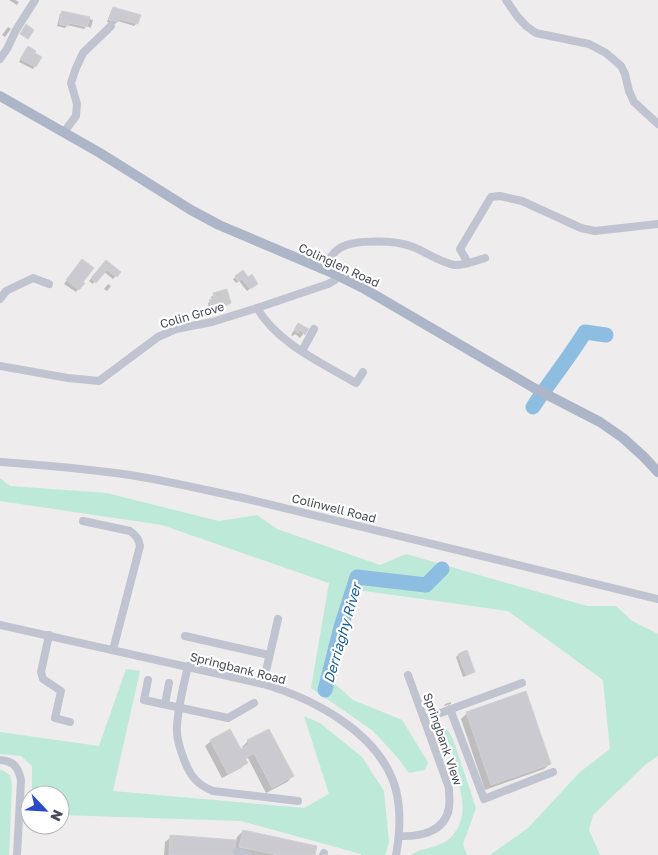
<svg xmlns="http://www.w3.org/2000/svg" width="658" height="855" viewBox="0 0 658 855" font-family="'Golos Text',sans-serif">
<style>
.green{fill:#bde9d8}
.shadow{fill:#0003}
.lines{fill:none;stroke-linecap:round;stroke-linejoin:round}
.river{stroke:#8ebde2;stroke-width:15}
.building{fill:#cacad0;stroke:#d0d0d7}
.minor{stroke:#c0c4d0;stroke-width:8}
.major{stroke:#adb5c8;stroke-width:10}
.labels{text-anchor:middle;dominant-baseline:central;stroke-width:4.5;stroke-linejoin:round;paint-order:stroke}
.street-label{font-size:12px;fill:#464b57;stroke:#fff}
.water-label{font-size:14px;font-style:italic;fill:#195f96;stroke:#fff}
</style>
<rect width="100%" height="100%" fill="#eeecec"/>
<g class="green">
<polygon points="0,478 10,486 107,493 219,521 257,515 277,529 380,565 406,554 587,606 616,606 632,621 658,634 658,756 645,765 593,815 589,830 600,855 490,855 528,828 580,772 610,749 603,680 508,611 358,590 334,683 353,700 402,720 428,762 425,770 409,773 398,758 372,730 311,688 329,583 162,525 0,501"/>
<polygon points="126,669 140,671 113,791 304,808 329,794 304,716 320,723 362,757 384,791 389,842 385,855 361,855 361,854 241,821 60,815 60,795 32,795 32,766 21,756 0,754 0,732 99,746"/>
<path d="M447,729L453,739L476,808L463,844L467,855H411C424,846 441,849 452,836C473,813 458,780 448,755C443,745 440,742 442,730Z"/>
<polygon points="0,770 2,770 10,775 12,785 9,855 0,855"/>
</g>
<g class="shadow">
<polygon points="9,0 15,0 19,2 17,5"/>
<polygon points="113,8 137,23 134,26 118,21 115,24 107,22 111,11"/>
<polygon points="62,12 93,20 91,27 91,28 86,26 84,29 67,25 65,28 57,26 60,14"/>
<polygon points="8,27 11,29 5,37 2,35"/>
<polygon points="26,50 35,66 33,69 19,62"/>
<polygon points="80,263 81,282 83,283 76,292 64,284"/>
<polygon points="103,264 119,272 113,279 103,271 93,284 89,281"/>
<polygon points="243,272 254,286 247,291 239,281 236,283 233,279"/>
<polygon points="108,284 111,286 107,291 104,289"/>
<polygon points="214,295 230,302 228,305 224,306 223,304 209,308 208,303 212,300 211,297"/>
<polygon points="298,324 307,329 300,338 295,334 293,336 291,335"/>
<polygon points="458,655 474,672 471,674 463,677 456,657"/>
<polygon points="525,693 550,764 544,769 485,790 461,719 466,714"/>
<polygon points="451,702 451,704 444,706 445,704"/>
<polygon points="211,741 240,751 244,749 242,747 248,741 293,776 287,782 266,793 248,758 245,759 246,763 241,768 222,778 205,746"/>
<polygon points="243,831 314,855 247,855 233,852 233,855 164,855 165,842 171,837 236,841 237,837"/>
</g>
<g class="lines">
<g class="river">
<path d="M533,407C550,381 569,358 585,332L606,335"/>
<polyline points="325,690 341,627 357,577 426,585 442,569"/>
</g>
</g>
<g class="building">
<polygon points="113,7 141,15 138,24 119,19 118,22 109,20"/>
<polygon points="62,11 90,17 87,27 69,23 68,26 59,24"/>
<polygon points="26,24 34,30 28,39 20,34"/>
<polygon points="28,46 36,51 35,53 42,57 36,67 20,59"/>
<polygon points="82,259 94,268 83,282 85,283 79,290 66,280"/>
<polygon points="106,260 121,272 117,277 107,270 96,283 91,278"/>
<polygon points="243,270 248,277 252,274 258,284 250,289 242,279 238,281 235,276"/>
<polygon points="227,289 231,303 226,305 225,302 211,306 209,300 214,298 213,293"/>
<polygon points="298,323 309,329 305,335 300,330 298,333 294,330"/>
<polygon points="467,650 475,672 466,675 458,654"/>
<polygon points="526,691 551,764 491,785 466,712"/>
<polygon points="230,729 241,749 249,744 247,740 269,729 294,776 272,788 254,753 245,758 248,763 228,774 210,740"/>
<polygon points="243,830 317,846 315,855 278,855 239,847"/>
<polygon points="170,835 236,840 234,855 169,855"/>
</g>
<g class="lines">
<g class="minor">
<polyline points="506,0 517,16 526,26 536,33 589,44 606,53 621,66 625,74 629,91 634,102 658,124"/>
<polyline points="0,59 7,49 16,30 35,0"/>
<polyline points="64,132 76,116 77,104 71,83 76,68 83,53 111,26"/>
<polyline points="468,263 460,249 491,197 500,196 522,201 581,228 595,231 658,224"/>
<path d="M324,269C328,261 332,253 340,248C355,239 397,240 413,247C426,252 441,263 455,265C462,266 478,260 485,258"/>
<polyline points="0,299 6,291 33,278 49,284"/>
<path d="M257,308C277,343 322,363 356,383L363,372"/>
<polyline points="302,351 314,329"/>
<polyline points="0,366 68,378 99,381 158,337 176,329 212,322 257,308 328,284 335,280 337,275"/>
<path d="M0,462C43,465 87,469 130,475C168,481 205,490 243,498L658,599"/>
<path d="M83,521L130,531C136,535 139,539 140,546L113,650"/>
<path d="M0,625L263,684C315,699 381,734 396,790C401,811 400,834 396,855"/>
<polyline points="49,635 41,672 43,679 61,691 55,718 70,722"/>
<polyline points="185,636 269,655"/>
<path d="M188,666C184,684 176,714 177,732C177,742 181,752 185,762C191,777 198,785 213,791L298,801"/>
<polyline points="148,680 144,700 228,718 254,703"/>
<polyline points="263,684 278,619"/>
<polyline points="165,704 169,683"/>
<polyline points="450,709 484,799 553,772"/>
<polyline points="424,719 522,683"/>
<path d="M0,760C14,761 18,767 21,780L17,855"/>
<path d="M399,836C420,837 445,832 449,808C450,801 449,794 449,788L408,675"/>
<polyline points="237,852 248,855"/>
<polyline points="323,855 324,853"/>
</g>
<polyline class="major" points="0,96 100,153 191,210 219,225 337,275 363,288 534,388 600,422 623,438 644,457 658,472"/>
</g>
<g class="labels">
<g class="street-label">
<text transform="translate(339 265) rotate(25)">Colinglen Road</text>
<text transform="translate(192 315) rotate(-16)">Colin Grove</text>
<text transform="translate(334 508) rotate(14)">Colinwell Road</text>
<text transform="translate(238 668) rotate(14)">Springbank Road</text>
<text transform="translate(443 739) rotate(71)">Springbank View</text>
</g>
<g class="water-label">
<text transform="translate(342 633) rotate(-74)">Derriaghy River</text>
</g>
</g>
<g transform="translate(45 810) rotate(115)"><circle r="24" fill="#ffffff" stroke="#b5b7bc"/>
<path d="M0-4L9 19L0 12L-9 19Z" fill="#2a4aca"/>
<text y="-8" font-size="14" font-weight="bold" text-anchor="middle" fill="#464b57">N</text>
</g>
</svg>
